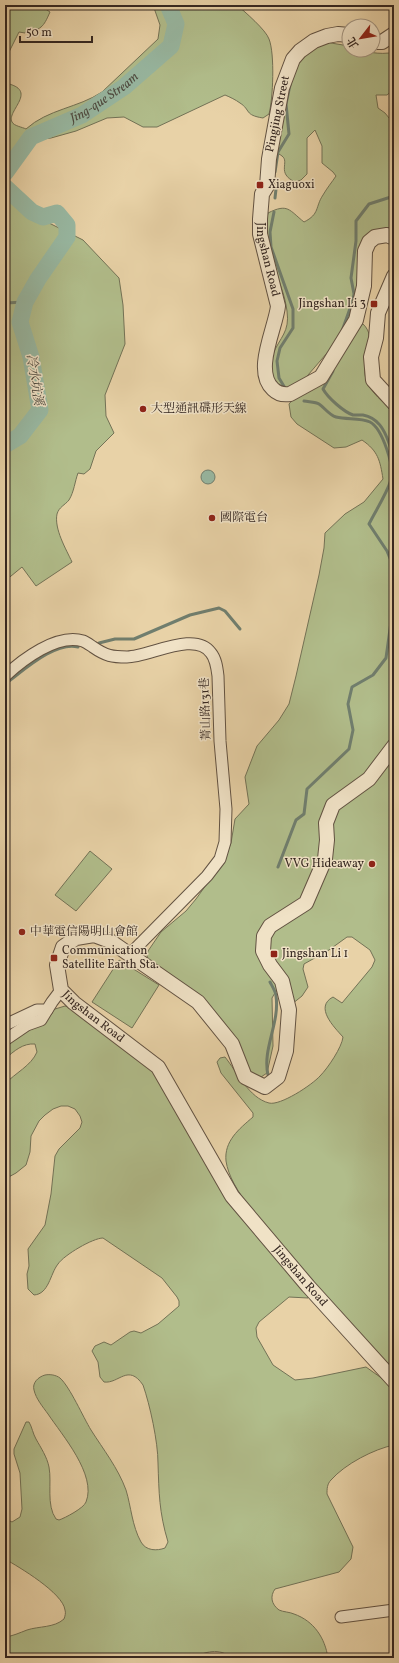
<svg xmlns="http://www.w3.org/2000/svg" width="399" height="1663" viewBox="0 0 399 1663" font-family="Vollkorn,'Noto Serif TC',serif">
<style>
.green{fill:#b1bd8b;stroke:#737256}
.water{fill:#98b8a2;stroke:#707e6e}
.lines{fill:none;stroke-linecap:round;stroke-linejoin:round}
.stream{stroke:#707e6e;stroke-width:3}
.river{stroke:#98b8a2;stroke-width:17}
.minor-casing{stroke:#625242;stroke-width:13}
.tertiary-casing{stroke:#625242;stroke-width:16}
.minor{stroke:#f0e2c6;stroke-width:11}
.tertiary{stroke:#f0e2c6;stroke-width:14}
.poi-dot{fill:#8f2418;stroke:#f0e2c6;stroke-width:1.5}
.labels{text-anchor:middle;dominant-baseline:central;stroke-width:3;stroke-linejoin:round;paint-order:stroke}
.street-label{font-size:12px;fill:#352721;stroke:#f0e2c6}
.poi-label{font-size:12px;fill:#352721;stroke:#f0e2c6;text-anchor:start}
.water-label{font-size:13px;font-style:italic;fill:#4e4b41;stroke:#f0e2c6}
</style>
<rect width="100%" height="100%" fill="#e8d2a7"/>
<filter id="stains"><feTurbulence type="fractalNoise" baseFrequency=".005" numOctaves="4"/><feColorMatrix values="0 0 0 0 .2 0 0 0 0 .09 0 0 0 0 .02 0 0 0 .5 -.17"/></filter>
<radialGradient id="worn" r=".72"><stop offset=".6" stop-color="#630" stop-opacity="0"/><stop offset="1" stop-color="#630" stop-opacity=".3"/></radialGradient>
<g class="green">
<path d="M5,5H41V6L50,12C45,23 42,32 27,30L25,33L19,32L5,60Z"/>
<path d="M153,5H237C245,12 266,30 269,39C275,54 273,99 269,114L263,118C244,115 251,110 240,103C236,100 230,97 225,95L157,127H143L124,117L107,118L76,131L51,138L27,141L5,165V83C40,90 6,111 12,122C14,126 22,127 26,129C48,109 78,108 102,92L158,39L160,25Z"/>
<path d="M325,42L349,46V50C364,50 379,56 394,52V89L387,95H376L378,108L385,113L394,124V234L380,231L360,274L354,309L333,346L302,382L286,390L278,386L271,379C272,371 270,361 273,354C280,337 290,332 287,311C283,279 259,246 268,213C288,203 289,210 304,222C320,214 315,207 323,195C327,188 332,182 336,176L333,172L322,163V146L315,130L307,138V174L301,180L295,182C276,173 290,162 282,156C280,154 276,153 273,152L296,60Z"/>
<path d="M5,192L23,210L83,240L119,278L123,305L125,344L105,395L106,416L114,433L96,451L90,469L84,474L78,473C75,481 74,492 69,500C65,505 59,507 57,514C54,529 66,549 72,562L36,586L22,567L5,581Z"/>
<path d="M363,324C379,339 360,360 366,379C370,393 384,402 394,412V1374C357,1333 320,1291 284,1249C266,1227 230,1190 226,1161C224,1141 239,1129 253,1117V1113L221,1073L217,1062L220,1058L225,1057C237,1072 249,1098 269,1103C280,1106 312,1085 320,1076C328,1068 342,1047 343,1037C334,1027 314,1007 333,997L342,1003L372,967L375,960L370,950L352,937H347L329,950L304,964L303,969L308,987L302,996L292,1004L280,992L276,991L272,998L273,1046L267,1073L258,1079L252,1076L238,1048L152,966L147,956L148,951L161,932L186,911L196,899L224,860L231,843L235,819L249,804L245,777L257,746L279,720L289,704L296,676L319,575L324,548L325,533L345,514L364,502L383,479C380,460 378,451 362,440L346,447L334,448L297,424L291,417L289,404L359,325Z"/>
<polygon points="90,851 112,869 76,911 55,895"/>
<polygon points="119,960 159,985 132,1028 92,1002"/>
<path d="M65,1006L73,1008L154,1070L174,1108L309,1295L308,1298L289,1297L259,1322L256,1328L257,1337L273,1365L295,1380L313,1378L366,1367L380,1377L394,1391V1445C374,1449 345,1464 331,1480C327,1484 327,1489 327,1494L353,1547L351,1559L339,1572L275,1589C270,1596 271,1604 279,1610C283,1612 290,1612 294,1614C314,1621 325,1638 328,1658H231C220,1647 204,1652 193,1658H5V1637C13,1636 19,1633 27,1630C39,1626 54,1628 64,1619C65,1616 66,1613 65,1610C63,1593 19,1567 5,1559V1516L8,1520L12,1522L20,1517L22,1509L20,1473L14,1454V1449L26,1422H29C32,1427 33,1434 36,1439C41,1448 47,1457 49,1467C52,1483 46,1505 56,1519L59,1520C65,1518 84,1508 86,1502C97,1475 62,1435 48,1414C43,1407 36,1399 34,1390C32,1383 38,1377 45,1375C50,1374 56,1375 60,1378C70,1387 83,1417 91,1430C103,1449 118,1468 126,1490C131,1506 132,1526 141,1542C146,1551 157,1551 165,1548L168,1542C159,1512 159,1493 158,1463C158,1442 150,1405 143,1385C128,1363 119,1384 104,1382L100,1377L98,1362L92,1351L95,1346L104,1342L111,1345L130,1332L134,1331L141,1333L158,1324L179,1306V1301L177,1297L162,1278L103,1238C93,1238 64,1255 58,1264C50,1274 49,1294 34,1295L28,1289L27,1274L29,1266L28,1249L45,1225L51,1194L55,1156L59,1149L80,1128L82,1122L80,1116L75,1109L68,1106H61L53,1109L45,1115L39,1121L31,1136L30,1152L26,1165L16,1173L5,1179V1084C15,1073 31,1066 37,1052L35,1044C23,1043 14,1051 5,1059V1043L45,1019L55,1009Z"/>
</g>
<circle class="water" cx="208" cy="477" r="7"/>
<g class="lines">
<g class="stream">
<polyline points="275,172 278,152 289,134 286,104 290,85"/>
<polyline points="275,198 276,189"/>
<polyline points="274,212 270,232 271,247 293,309 293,328 280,348 277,361 279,378 285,388"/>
<polyline points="5,303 25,302"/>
<polyline points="342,331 353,300 354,294 351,278 356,241 356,221 369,204 394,196"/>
<path d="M333,371L323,389C328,398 344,412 353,415C356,415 359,415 363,415C378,418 384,429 389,443C392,451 394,459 391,467"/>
<path d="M304,401C309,402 316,402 319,404C325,408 329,415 336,417C347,420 360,417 370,422C382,428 395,467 391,480C386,495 376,510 369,524L387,551L394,568"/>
<polyline points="99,643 115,639 134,639 190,615 219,608 225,611 240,629"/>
<path d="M5,684C23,671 55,641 78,647"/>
<polyline points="278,867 296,820 304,814 307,789 349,749 353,730 348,704 352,687 373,675 386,658 391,622 394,616"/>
<path d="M268,1075C262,1049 280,1023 276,996C276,992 272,986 270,982"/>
</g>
<g class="river">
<path id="s1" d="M5,173L31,137L82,115L124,87L171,46L176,24L168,5"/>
<polyline points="5,187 32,212 43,217 57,213 67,225 67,237 38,279 25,302 20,322 31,357 40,410 20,436 5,445"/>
</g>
<g class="minor-casing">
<g id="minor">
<path d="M5,676C22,660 57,633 83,641C86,642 90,645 93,647C106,656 112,657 127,657C149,657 195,630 211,653C216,659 217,668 218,676L220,741L226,809L225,842L220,859L207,876L130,954"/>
<polyline points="5,1025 37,1010 47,1010 52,1002 61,990"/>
<polyline points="5,1040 27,1025 41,1020 47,1010"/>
<polyline points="341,1617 394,1610"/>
</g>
</g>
<g class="tertiary-casing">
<g id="tertiary">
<path id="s2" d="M349,35L338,34L327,36L314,41L300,51L293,59L282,88L269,159L267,186L262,194L260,219V234L278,306C276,327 253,371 273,389C278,394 284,395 290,394L321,377L356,320L364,286L365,251L369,242L375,237L387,235L394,238"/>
<polyline points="373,42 382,42 394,34"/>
<polyline points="394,276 378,313 376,338 371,357 373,380 394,403"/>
<path id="s3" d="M394,746L369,779L333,805L326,823L327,840L325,859L306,903L270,926L264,936L263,951L270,965L282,981L289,1010L286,1051L278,1077L265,1087L245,1077L232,1044L198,1002L110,941L94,935L76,938L63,947L57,965L61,990L74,1003L158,1067L232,1196L308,1286L394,1381"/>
</g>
</g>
<use href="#minor" class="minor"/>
<use href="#tertiary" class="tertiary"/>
</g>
<g class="poi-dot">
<rect x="256" y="181" width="8" height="8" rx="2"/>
<rect x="370" y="300" width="8" height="8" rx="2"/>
<circle cx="143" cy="409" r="4"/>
<circle cx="212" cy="518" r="4"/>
<circle cx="372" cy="864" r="4"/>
<circle cx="22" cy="932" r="4"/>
<rect x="270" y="950" width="8" height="8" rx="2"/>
<rect x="50" y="954" width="8" height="8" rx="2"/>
</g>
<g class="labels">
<g class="street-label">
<text transform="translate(278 114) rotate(-78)">Pingjing Street</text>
<text stroke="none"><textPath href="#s2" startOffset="270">Jingshan Road</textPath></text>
<text transform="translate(206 709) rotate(-92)">菁山路131巷</text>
<text stroke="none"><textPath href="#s3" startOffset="765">Jingshan Road</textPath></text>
<text stroke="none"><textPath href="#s3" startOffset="1101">Jingshan Road</textPath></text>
</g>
<g class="poi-label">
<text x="268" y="185">Xiaguoxi</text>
<text x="366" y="304" text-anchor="end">Jingshan Li 3</text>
<text x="151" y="409">大型通訊碟形天線</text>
<text x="220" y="518">國際電台</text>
<text x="364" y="864" text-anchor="end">VVG Hideaway</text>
<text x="30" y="932">中華電信陽明山會館</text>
<text x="62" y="951">Communication<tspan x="62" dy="14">Satellite Earth Sta.</tspan></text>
<text x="282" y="954">Jingshan Li 1</text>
</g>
<g class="water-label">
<text stroke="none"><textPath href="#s1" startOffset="128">Jing-que Stream</textPath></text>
<text transform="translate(34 380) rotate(81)">冷水坑溪</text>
</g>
</g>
<rect width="399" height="1663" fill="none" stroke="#e8d2a7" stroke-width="20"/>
<rect x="6" y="6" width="387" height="1651" fill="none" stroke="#352721" stroke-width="2"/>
<rect x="10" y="10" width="379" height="1643" fill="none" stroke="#352721"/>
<g transform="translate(361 38) rotate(239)"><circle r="19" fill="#f0e2c6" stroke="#a59784"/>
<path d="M0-3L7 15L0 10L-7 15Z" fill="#8f2418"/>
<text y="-6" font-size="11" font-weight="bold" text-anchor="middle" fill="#352721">北</text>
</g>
<path d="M20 36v6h72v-6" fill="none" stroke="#352721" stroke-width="2"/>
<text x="26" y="36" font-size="12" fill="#352721" stroke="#f0e2c6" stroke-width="3" paint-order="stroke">50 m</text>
<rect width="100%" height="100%" filter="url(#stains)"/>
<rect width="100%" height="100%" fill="url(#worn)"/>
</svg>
